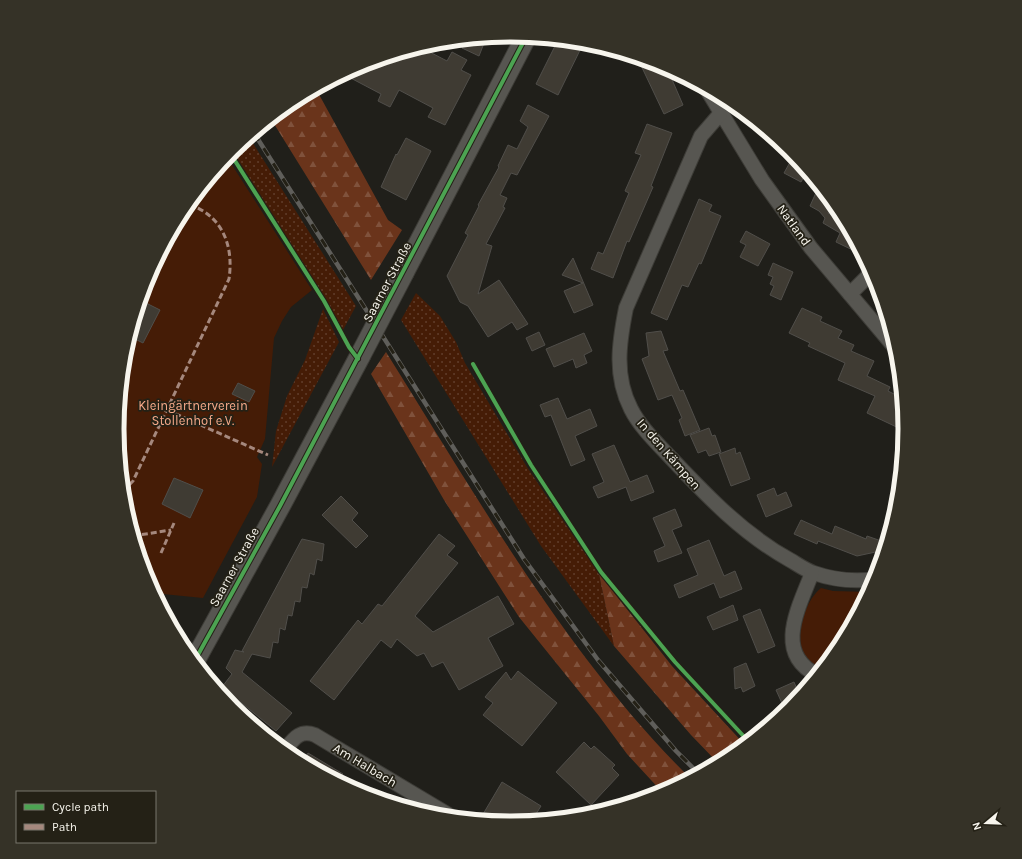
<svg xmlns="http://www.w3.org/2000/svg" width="1022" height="859" viewBox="0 0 1022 859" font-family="Karla,sans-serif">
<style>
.grass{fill:url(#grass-dots)}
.forest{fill:url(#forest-firs)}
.green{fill:#451c06}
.building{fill:#3f3b33;stroke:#504e4a}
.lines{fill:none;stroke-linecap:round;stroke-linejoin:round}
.minor-casing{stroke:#3d3c37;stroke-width:16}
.secondary-casing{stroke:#3d3c37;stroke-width:22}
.minor{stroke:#575651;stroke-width:14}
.secondary{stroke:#575651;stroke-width:20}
.rail-casing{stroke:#5f5e5a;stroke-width:4.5}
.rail{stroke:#242116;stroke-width:3;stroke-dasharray:9;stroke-linecap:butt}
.secondary-bridge-casing{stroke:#3d3c37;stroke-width:22;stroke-linecap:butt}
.secondary-bridge{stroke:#575651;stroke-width:20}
.quiet{stroke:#a5887d;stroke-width:3;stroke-dasharray:6 3;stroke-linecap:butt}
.cycleway-casing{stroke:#242116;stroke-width:6}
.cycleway{stroke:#4ca352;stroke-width:4}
.labels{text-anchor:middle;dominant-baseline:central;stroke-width:3.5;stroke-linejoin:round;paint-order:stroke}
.street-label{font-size:13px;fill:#f7f5ed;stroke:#242116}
.park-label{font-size:13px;fill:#f6a989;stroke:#242116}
.rim{fill:none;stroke:#f7f5ed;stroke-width:5}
</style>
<defs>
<pattern id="grass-dots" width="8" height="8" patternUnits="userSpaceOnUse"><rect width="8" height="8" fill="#451c06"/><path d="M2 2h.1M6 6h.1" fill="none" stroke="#613e2b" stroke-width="1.8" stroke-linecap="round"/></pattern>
<pattern id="forest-firs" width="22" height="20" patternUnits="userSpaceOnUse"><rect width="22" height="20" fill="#6a341b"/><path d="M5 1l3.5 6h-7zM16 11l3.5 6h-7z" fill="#80523c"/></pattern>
</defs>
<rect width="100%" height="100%" fill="#201f1a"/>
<g class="grass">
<polygon points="249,137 356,306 343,330 326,299 232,150"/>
<polygon points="416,293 440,316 456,342 465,363 527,467 599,574 614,646 541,546 401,320"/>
<polygon points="323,309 339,342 272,467 276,431 287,396 305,360"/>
</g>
<g class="forest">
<polygon points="316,89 388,220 402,230 371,280 271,119 292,101"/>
<path d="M386,352C477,497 568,658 691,779L663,793L627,754L599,716L519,617L444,500L371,374Z"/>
<polygon points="599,574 672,666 745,745 730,758 719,764 691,735 614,646"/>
</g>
<g class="green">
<polygon points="227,157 312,290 291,307 282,321 274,338 265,439 257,457 262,464 257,497 203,598 153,593 146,580 124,506 117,429 124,352 147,278 183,210"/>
<path d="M821,588L833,591L869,592L839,649L822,669C787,659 800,605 821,588Z"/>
</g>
<g class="building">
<polygon points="486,38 479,56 462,48 467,39"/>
<polygon points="558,40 584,42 558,95 536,84"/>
<polygon points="420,47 447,61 452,52 467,60 461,70 471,75 445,125 428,117 433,108 399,90 390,107 378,101 381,94 343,74 360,65"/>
<polygon points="637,57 667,68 683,105 664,114"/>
<polygon points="528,105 549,116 517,175 511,173 500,195 507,198 503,207 505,208 486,244 492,246 478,294 499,280 528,324 517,330 512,322 488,337 468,306 460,302 447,276 468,235 465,233 479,206 478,205 499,167 498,166 508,145 517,149 528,127 520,121"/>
<polygon points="647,124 672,133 651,186 653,187 629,242 627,241 613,278 591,269 598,252 603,254 629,193 625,191 641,155 635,153"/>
<polygon points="406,138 431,151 406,200 381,187 396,154 397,155"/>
<polygon points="794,155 807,171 801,182 784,173"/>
<polygon points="819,186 833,203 828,213 844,220 863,255 836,242 840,233 823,223 825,218 819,211 810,206"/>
<polygon points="699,199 712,205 709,211 721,216 701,264 699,263 688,287 682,285 667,320 651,313"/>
<polygon points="746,231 770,244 758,266 740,257 746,245 740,242"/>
<polygon points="573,258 593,305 574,313 564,291 583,283 562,275"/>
<polygon points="773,263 793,272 781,300 770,295 774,286 770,284 773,277 768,275"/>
<polygon points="140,300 160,310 143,343 129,336"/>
<polygon points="802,308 822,317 820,321 842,331 838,338 854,345 851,351 874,361 867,376 890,387 888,391 902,398 905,431 867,413 875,396 838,380 845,363 808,346 810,343 789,333"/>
<polygon points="661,331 668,350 663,351 680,391 683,390 700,430 685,436 679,420 682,418 672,395 658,400 642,359 649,356 646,333"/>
<polygon points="539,332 545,345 532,351 526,338"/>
<polygon points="584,333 592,351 584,355 587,363 576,368 573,359 554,367 546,349"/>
<polygon points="238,383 255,391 249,402 232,394"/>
<polygon points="558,398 567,419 590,409 597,426 575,436 585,460 571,466 551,415 545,417 540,405"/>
<polygon points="709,428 712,436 715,435 721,452 709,456 706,450 698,453 690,435"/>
<polygon points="614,445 630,482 647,475 654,492 631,501 626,487 598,498 593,487 604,482 592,454"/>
<polygon points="735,448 736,454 740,452 750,479 731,486 719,454"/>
<polygon points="174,478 203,490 190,518 162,504"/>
<polygon points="774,488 777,496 786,492 792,506 766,517 757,495"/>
<polygon points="341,496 358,513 352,520 368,536 356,548 322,515"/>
<polygon points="675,509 682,526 672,530 682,553 658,562 654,551 665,546 653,518"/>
<polygon points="801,520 832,534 835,526 866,539 867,536 887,543 885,550 857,556 818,541 817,544 794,534"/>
<polygon points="439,534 455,546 447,555 458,563 415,616 433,632 498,596 514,624 488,638 503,666 459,690 443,662 432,667 424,653 417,656 397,639 391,648 381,640 334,700 310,681 358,620 362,624 378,604 382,606"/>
<polygon points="302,539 324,544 322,561 317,559 314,575 310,573 307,588 302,587 300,602 295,601 292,616 288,615 285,630 280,628 278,643 273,642 270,658 252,654 242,672 292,713 276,731 222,687 232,674 226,668 235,650 244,652 242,651"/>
<polygon points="709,540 724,576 735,571 742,589 720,598 714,583 679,598 674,585 698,575 687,549"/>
<polygon points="733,605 738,620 713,630 707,617"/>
<polygon points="760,609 775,646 758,653 743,616"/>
<polygon points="746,663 755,686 743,692 741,687 735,689 734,668"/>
<polygon points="518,671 557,703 522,746 483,715 493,703 485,697 506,672 511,680"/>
<polygon points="794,682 800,696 786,712 776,690"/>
<polygon points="584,742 591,749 594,746 615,765 612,768 619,775 591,805 556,772"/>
<polygon points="308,753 343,774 338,782 302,763"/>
<polygon points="502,782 541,806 531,822 511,824 479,821"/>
</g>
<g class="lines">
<g class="minor-casing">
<g id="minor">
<polyline points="706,88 762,180 811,248 897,350"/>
<path d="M720,114L701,136L626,308C619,343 614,376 631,409C640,427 657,443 671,458C707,496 743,534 790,560C797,564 805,570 814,573C834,580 854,582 876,579"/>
<polyline points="850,294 872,272"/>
<path d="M812,573C799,607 773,653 817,675"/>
<path d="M284,751C293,740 299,729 315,735L449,815"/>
</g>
</g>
<g class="secondary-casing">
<g id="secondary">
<polyline points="404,272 526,37"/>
<polyline points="194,662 280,506 360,356"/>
</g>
</g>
<use href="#minor" class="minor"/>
<use href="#secondary" class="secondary"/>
<g class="rail-casing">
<polyline id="rail" points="254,133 524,559 598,660 676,751 699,774"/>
</g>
<use href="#rail" class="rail"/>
<g class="secondary-bridge-casing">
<polyline id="secondary-bridge" points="360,356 404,272"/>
</g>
<use href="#secondary-bridge" class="secondary-bridge"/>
<g class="quiet">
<polyline points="167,410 268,455"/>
<path d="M123,491L133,481L229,279C234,245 222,215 188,204"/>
<polyline points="133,536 171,530"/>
<polyline points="161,553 174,523"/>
</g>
<g class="cycleway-casing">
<g id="cycleway">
<polyline points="230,153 324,301 349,347 358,359"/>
<polyline points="473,364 531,465 601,572 675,662 749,742"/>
<polyline points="194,662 280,506 526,37"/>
</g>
</g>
<use href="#cycleway" class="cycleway"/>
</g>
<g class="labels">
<g class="street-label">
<text transform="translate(794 225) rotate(54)">Natland</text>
<text transform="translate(387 282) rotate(-62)">Saarner Straße</text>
<text transform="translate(669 454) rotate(49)">In den Kämpen</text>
<text transform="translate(234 567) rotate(-61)">Saarner Straße</text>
<text transform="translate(365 765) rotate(31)">Am Halbach</text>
</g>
<g class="park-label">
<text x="193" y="405">Kleingärtnerverein<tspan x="193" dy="15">Stollenhof e.V.</tspan></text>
</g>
</g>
<path d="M0 0H1022V859H0ZM124 429a387 387 0 1 1 774 0a387 387 0 1 1-774 0Z" fill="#353227" fill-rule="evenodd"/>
<path class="rim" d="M124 429a387 387 0 1 1 774 0a387 387 0 1 1-774 0Z"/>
<rect x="16" y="791" width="140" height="52" fill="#242116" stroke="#78766c"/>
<rect x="24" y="804" width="20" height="6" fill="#4ca352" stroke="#78766c"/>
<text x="52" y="811" font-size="12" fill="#f7f5ed">Cycle path</text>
<rect x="24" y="824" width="20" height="6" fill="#a5887d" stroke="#78766c"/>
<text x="52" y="831" font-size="12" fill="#f7f5ed">Path</text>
<g transform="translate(986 823) rotate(251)" stroke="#242116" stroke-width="3" paint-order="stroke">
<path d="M0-3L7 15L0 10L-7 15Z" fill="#f7f5ed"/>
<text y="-6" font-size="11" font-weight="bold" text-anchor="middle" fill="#f7f5ed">N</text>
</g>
</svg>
